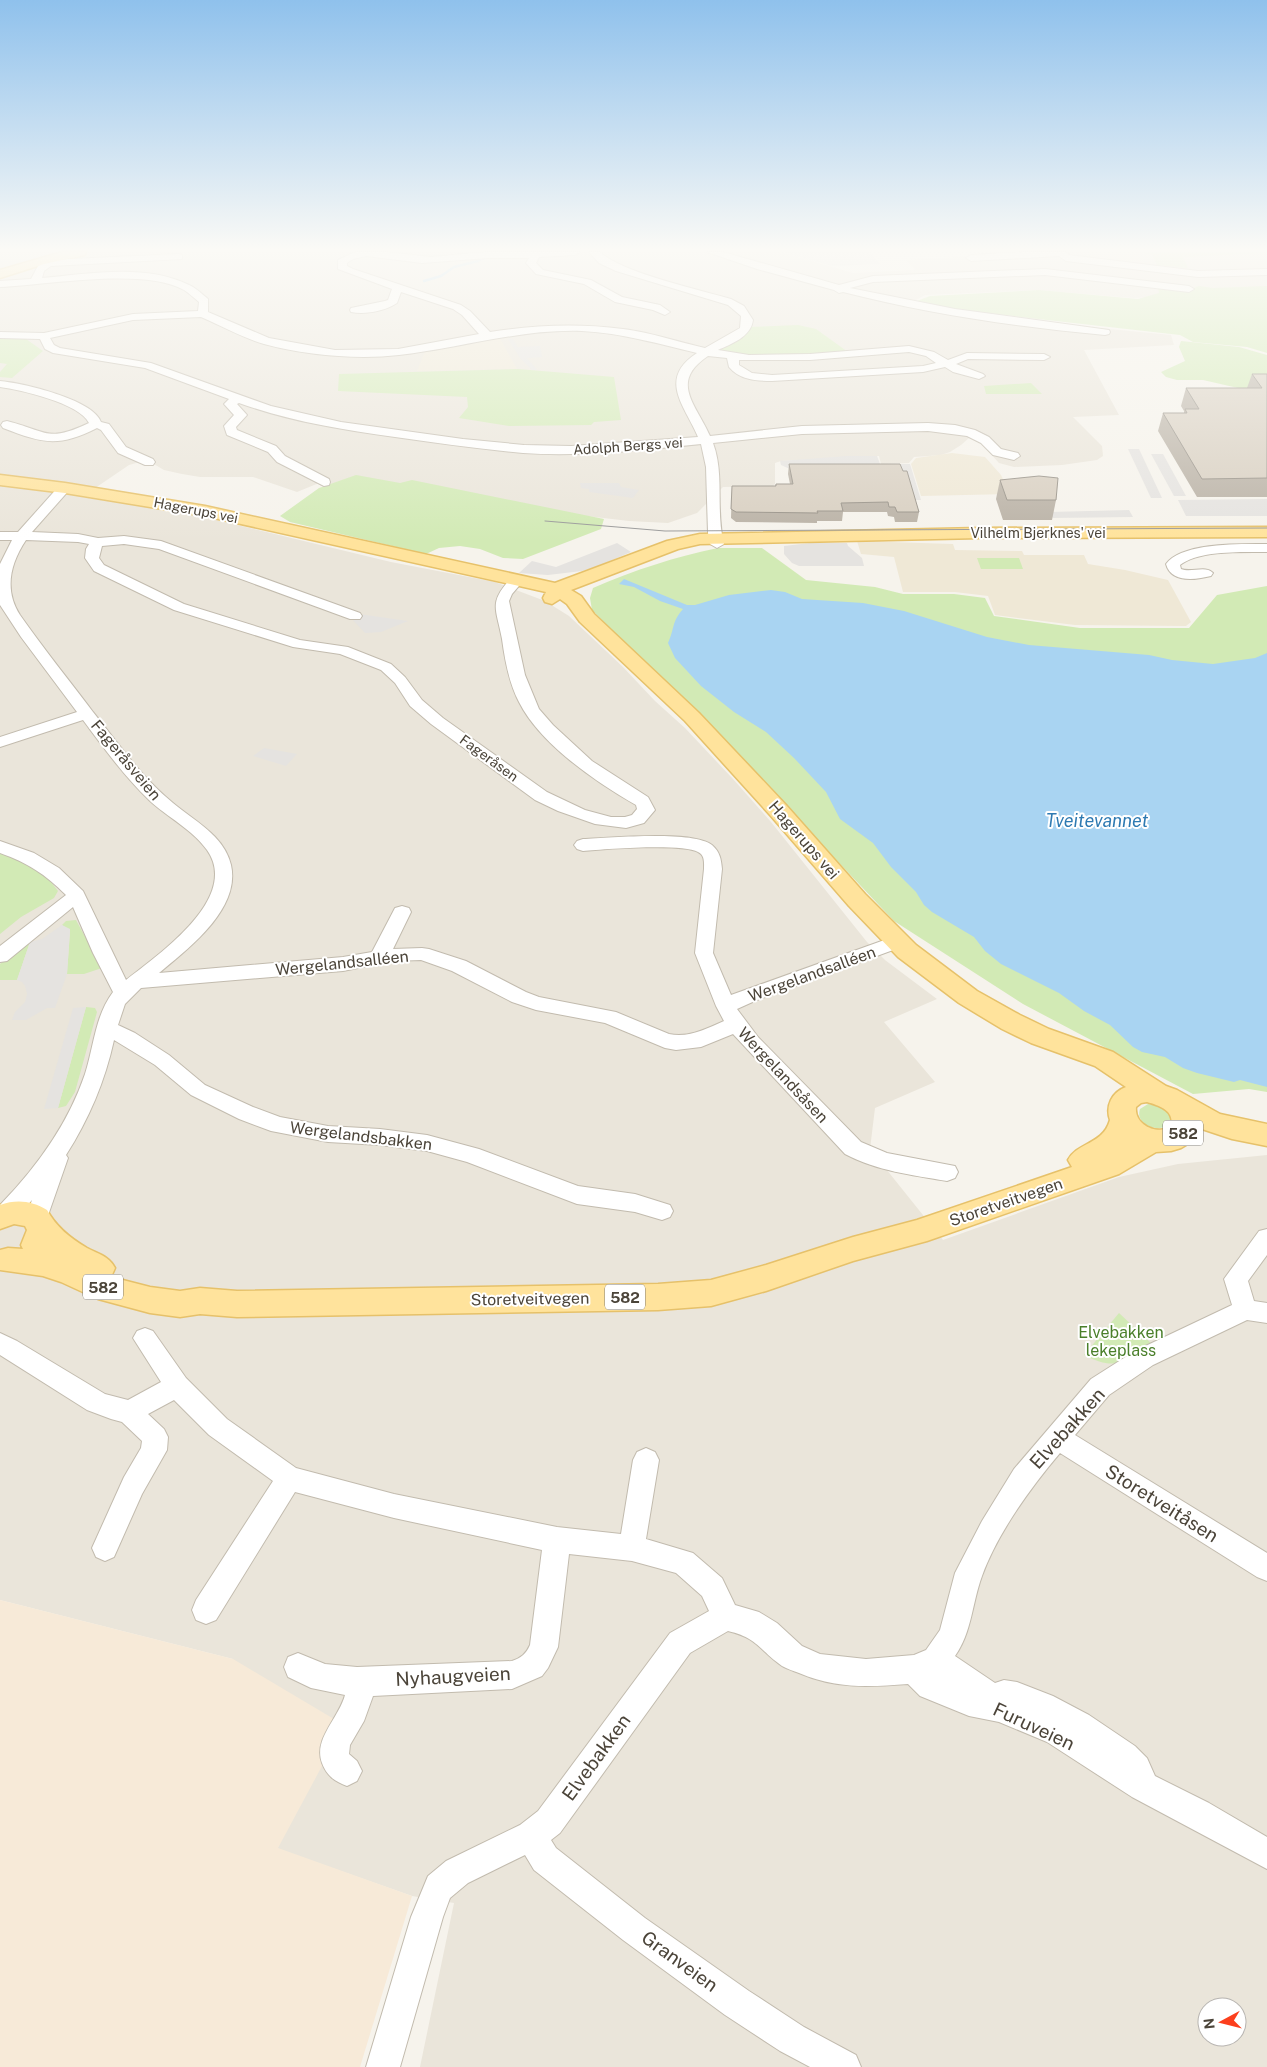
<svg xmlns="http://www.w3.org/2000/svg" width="1267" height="2067" viewBox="0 0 1267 2067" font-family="'Public Sans',sans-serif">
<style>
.residential{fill:#eae5da;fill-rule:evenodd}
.commercial{fill:#f7ead8}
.education{fill:#efe8d6}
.green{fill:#d2eab5}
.parking{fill:#e5e3e0}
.water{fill:#a9d4f2}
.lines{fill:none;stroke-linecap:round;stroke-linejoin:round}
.stream{stroke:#a9d4f2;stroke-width:2.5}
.minor-casing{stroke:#c2bbae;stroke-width:2}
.major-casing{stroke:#e6c16a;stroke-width:3}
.minor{fill:#fff;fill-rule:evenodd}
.major{fill:#ffe39c;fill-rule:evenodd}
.tram{stroke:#9a9a9a;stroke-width:1}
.wall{fill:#bab2a6}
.building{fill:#d8cfc1;stroke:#979187}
.labels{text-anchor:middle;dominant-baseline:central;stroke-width:4;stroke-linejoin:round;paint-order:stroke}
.far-street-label{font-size:14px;fill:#4b4439;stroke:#fff}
.shield{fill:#fff;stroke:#817c74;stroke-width:1}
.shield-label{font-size:15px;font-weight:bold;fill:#4b4439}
.street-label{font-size:16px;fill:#4b4439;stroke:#fff}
.park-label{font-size:16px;fill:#4a7f2a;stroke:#fff}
.water-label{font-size:18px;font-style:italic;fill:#2e7ab2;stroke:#fff}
.near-street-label{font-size:19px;fill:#4b4439;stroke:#fff}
</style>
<rect width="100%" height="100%" fill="#f6f3ec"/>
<path class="residential" d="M0,252H780L853,273L915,270L906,260L958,257L1047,252H1267V291L1194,292L1160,289L1159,297L1133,298L1038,290L925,295L914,301L1017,320L1171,335L1174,345L1084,350L1119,415L1073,417L1102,446L1103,456L1097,460L1062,465L1014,467L999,463L979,441L969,438L961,445L950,452L941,455L914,457L909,463L881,464L879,456L781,461L775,463V484L773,486L723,487L697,513L668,523L629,521L382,492L319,483L297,492L253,477H200L182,474L164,470L147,460L129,465L82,497L191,514L391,562L495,582L545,601L569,616L623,667L655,701L685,728L733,779L771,822L867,942L885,960L937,999L884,1022L935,1082L875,1108L870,1149L943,1240L1119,1177L1178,1164L1267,1155V2067H420L454,1903L412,1896L278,1849L233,1659L0,1600ZM1207,2007H1237V2037H1207Z"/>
<polygon class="commercial" points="0,1600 233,1659 344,1725 278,1848 412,1896 360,2067 0,2067"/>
<g class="education">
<polygon points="1088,252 1135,252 1141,255 1144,261 1144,266 1094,260"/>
<polygon points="499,337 517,369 417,371 425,351"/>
<polygon points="952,453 985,457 1001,475 1010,494 921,496 911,464 916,458"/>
<polygon points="857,541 953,544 955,550 1022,551 1024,555 1084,555 1088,564 1125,570 1168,580 1191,622 1186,626 1075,625 995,615 988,596 955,592 903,592 894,557 861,554"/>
</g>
<g class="green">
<polygon points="1139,252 1267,252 1267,253 1184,257 1182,255 1188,268 1157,265 1152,255"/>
<polygon points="1199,286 1213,288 1267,286 1267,353 1247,347 1193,342 1180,335 942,308 917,301 930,296 1039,290 1138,299 1159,293 1158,288 1190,292 1191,289"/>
<path d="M798,325L816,329L848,352C802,357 757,358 712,352L749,327Z"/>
<polygon points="0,339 26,339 43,351 12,378 0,377 0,372 7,364 0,363"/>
<polygon points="1181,341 1239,347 1267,355 1267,389 1238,388 1203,380 1177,380 1166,377 1161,372 1185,361 1179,347"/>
<polygon points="518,369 614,377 621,420 594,422 591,425 509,426 459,418 468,407 467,397 338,391 339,374"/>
<polygon points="1031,383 1042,394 986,394 984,386"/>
<polygon points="356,475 400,483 412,480 604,519 601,529 523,559 503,558 480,549 460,546 439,548 426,554 290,522 280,516 319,488"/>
<path d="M718,548H762L806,580L875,587L903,594H954L985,598L994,616L1080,628H1189L1217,595L1267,586V1092L1249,1089L1193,1094L1023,1004L894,921L718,735L592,610L590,598L593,588C634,570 675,557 718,548Z"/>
<polygon points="977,558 1019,558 1023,569 981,569"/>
<path d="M0,851C24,859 43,870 58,891L54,898L21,917L0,934Z"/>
<polygon points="76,920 102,968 84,974 67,974 70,931 62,925 66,921"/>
<polygon points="30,942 17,980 0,980 0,964 18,948"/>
<polygon points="86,1007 95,1008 97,1012 75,1092 66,1106 58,1108"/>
<path d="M1148,1104L1160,1106L1169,1113L1171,1122C1162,1135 1134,1126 1140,1109Z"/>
<path d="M1119,1313L1153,1345C1123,1361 1117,1372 1084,1355Z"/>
</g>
<g class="parking">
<polygon points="782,252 869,252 881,264 832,266"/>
<polygon points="508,339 513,339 518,347 540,346 542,357 527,358 537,370 532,370 520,358"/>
<polygon points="1128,449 1139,449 1162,498 1151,498"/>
<polygon points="1151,454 1163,454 1186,496 1174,496"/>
<polygon points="847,456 877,456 880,464 910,464 921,500 911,500 792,470 781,465 780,461"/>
<polygon points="580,483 619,483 621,487 639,490 633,498 589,492 589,489 581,488"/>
<polygon points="1267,499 1267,516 1186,516 1178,500"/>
<polygon points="1129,510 1133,517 1053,518 1049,512"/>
<polygon points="617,543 631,552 596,567 582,571 548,575 519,573 532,561 556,567"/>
<polygon points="810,543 847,543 848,546 862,558 864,566 799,566 792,563 784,554 784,546"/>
<polygon points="359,614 408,621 381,632 365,633 352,619"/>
<polygon points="264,748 297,754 286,766 253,756"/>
<polygon points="62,925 70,929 70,931 67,974 55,1008 47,1008 26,1020 12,1020 15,1012 25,1002 27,994 25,986 22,982 17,980 30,942 42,939"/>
<polygon points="86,1007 58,1108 44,1109 73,1008"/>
</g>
<path class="water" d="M624,579L687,605H695L729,595L771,590L785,592L802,599L863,603L904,611L987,637L1029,645L1149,655L1172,660L1213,664L1255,658L1267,653V1087L1240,1080L1234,1082L1197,1073L1183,1068L1165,1057L1142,1052L1133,1047L1110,1025L1084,1011L1059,993L1001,964L985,951L974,937L932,912L924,905L916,892L891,867L873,843L840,819L826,792L794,758L766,732L734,712L701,686L675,658L668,643C675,628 671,623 683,609L660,601L634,587L619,584Z"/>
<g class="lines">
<polyline class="stream" points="424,281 441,276 454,267 478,261 485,257"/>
<g class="minor-casing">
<g id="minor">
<path d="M355,252H387L431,257L486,252H580L575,255L539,257L536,263L543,270L591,280L622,297L660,305L670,312L665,315L653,310L615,302L584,284L536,274L526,263L529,258H488L422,263L366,256L353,259L347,263V266L353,269L461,305L470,311L490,332C534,325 578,323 623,329C650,332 678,342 705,348L740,328L741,316L728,305L616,271L599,263L589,252H600C620,272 700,290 731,299L744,306L753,320C751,337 731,344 718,350L749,355L810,354L909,346L934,352L948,360L967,353L1044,354L1050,357L1044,360L968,359L956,364L983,374L985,376L979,379L953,372L945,367L923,372L772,381C756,381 740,380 729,367L727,358L708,356C669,382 696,404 710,436L802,426L928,423L955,425L975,430L989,437L1001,449L1018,453L1020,456L1014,460L993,455L981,443L967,436L928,431L802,434L713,443C725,475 715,511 724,544L717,548L710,544L708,533L706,467L701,444C643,450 581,457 523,453C480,449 437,443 395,437C342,430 289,421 239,403L237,404L247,415L236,427L237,430L276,446L285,456L329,479L330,482L329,485L324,486L277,462L268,452L227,435L224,426L234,415L224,404L229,399L145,368L53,353L45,349L40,339L0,338V332L44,333L133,314L198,311L199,302C194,298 189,293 184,290C144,267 46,285 0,287V281L31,279L38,266L49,260L178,254L182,255V259L51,266L44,271L42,278C88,274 145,263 189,285C196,288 202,294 208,299V312L269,338L335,350L398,349L479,334L462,315L453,309L401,292L397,303C385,311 365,315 351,312L350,310L351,308L385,301L388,300L392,289L338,269V260ZM201,317C222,326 243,338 264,344C305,355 357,360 399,355C460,348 520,329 582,331C622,333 659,344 697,353C657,379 685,406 698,437L571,446L524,445L463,439L341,422L271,406L151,363L60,348L54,345L50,338L133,320ZM909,352L926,356L936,363L923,366L772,375L752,373L739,365V360H810Z"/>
<path d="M707,252H723L839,285L873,276L1045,269L1189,286L1194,289L1189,292L1045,275L873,282L850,288L955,309L1109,330L1110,332L1109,334L1105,335C1017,327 929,314 843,292L839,293L834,290L757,269Z"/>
<polygon points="1023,252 1066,252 1069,255 1198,271 1267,269 1267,275 1198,277 1066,261 1059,256 971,261 966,258 971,255"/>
<path d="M0,381C22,383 93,399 101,422L109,424L126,447L153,459L155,462L153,465H145L118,453L101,430L97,428C58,448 42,443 3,428L1,425L3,422L7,421C47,431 47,443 89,423C79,403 21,390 0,387Z"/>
<path d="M65,484L71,488L32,532L78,534L98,538L124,536L161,541L360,613L362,616L360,619H350L159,549L124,544L102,546L99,558L104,565L184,604L300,640L348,647L391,664L405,677L422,700L443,718L547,792L585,810L611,817H625L632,815L637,809L636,805C596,782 540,744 519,702C509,683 505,661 502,639C496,607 488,603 512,577H522L524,580L512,594L509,601L525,675L539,709L553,725L592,761L648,797L655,810L644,823L626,828L595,824L558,811L535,800L431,724L410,706L395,683L381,670L340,654L293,647L174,610L94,571L85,558L86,549L89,544L78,542L26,540C10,564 4,590 20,615C43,648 69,680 93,712C118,743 141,777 173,803C194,821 224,835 231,865C241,909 188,949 159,973L343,957L372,952L395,908L402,906L409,908L411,912L393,949L422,948L429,949L466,961L526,992L539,997L616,1012L669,1034C689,1038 706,1029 724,1021L716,1006L695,953L704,869C704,863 705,855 698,852C683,843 604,849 583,851L577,849L574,845L577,841L583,839C609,838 693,830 712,845C720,852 721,859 722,869L713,953L731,995L890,938L897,936L904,938L906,942L904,946L757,1000L737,1009L758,1037L861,1142L887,1153L955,1166L958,1172L955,1178L947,1181C912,1175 877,1171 845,1154L733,1034L701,1047L676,1050L665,1048L605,1023L536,1010L512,1002L452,971L421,960L393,961L343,971L141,988L125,1004L118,1025L135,1033L169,1055L205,1085L253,1107L280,1117L328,1126L380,1129L427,1135L479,1149L578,1186L635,1194L670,1205L673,1211L670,1217L662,1220L635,1212L577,1204L467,1162L427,1151L380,1145L328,1142L271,1131L239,1119L191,1095L155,1065L114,1040C105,1081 89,1119 66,1155L68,1158L45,1224L37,1227L29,1224L26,1218L32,1200C24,1209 13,1227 0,1223V1205C37,1167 68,1124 85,1074C94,1046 95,1016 113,992L93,953L73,907L7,961L0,962V946L66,895C45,874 28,863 0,853V841L34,853L59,868L83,891L126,980C158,955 241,898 207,850C192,829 167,817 149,800C124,776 104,748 83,720L0,747V737L77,712L21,637L0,605V564L12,540H0V532H18L60,485Z"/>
<path d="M1267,544V552C1244,552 1199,550 1180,565L1181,569C1191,573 1206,565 1213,573L1211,576C1195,580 1171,583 1166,564C1182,542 1242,544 1267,544Z"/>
<path d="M1267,1229V1255L1248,1281L1254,1301L1267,1303V1323L1247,1320L1153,1365L1109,1395L1075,1435L1267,1553V1581L1257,1577L1060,1453C1031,1487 997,1534 982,1576C972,1603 972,1632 955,1656L995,1683L1004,1680L1017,1682L1053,1696L1089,1715L1135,1746L1147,1758L1155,1776L1209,1803L1267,1837V1869L1132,1797L1047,1742L999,1722L969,1716L920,1696L908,1684C869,1687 836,1689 799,1673C794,1671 787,1669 782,1666C759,1650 758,1638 728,1631L690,1653L560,1833L551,1840L556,1848L645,1918L749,1991L804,2027L856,2055L861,2067H810L780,2051L725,2015L623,1940L534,1870L525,1855L468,1883L450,1898L443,1917L400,2067H366L411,1917L428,1876L446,1861L520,1825L538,1811L670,1633L709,1611L702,1596L676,1573L632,1561L569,1554L558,1647L548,1668L542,1676L512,1689L373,1696L364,1721L350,1745L349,1754L357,1761L362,1771L357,1781L347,1786C334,1781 327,1776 322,1763C313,1739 339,1718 345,1695L311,1688L288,1677L284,1667L288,1657L298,1653L325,1664L357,1667L512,1661C521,1658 526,1654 530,1645L542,1550L394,1518L295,1492L216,1620L206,1624L196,1620L192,1610L196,1600L273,1481L209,1435L174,1400L148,1414L164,1429L168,1437L167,1450L142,1494L114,1557L105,1561L96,1557L92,1548L124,1477L141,1448L142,1441L122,1422L111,1419L87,1410L0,1355V1333L17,1341L105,1394L128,1400L161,1382L133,1338L137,1331L145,1328L153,1331L186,1378L227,1419L296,1468L394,1494L557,1527L621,1534L633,1460L637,1452L646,1448L655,1452L659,1460L646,1539L693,1553L722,1578L735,1605L759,1612L777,1623L802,1646L820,1654L866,1659L914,1655L926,1650L940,1630L955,1573L982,1521L1014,1469L1091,1379L1135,1351L1232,1305L1224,1279L1259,1231Z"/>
</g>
</g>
<g class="major-casing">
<g id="major">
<polygon points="62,252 86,252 85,255 44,264 0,278 0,270"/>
<path d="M0,475L65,483L205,506L555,583L667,541L700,534L981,528L1267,527V537L981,538L700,544L678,549L571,590L581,596L594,614L699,713L786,805L865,894L916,945L977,991L1020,1015L1049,1029L1113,1052L1166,1086L1177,1090L1220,1114L1267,1124V1146L1232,1139L1199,1128L1191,1142L1181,1148L1171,1151L1156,1152L1119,1174L927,1241L853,1261L766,1291L711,1306L658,1310L237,1317L200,1314L180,1317L150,1313L98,1299L61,1282L43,1276L0,1270V1250L8,1248L23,1249L21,1245L27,1230L25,1226L14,1224L0,1229V1205C17,1199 32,1201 47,1210C56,1227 70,1238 87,1248C98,1254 109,1256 115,1268L111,1277L150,1287L180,1291L200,1288L237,1291L658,1284L711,1280L766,1265L853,1237L917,1220L1072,1167L1068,1160C1077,1142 1103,1145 1110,1120C1105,1106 1112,1092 1126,1087L1095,1066L1031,1043L1002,1029L959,1003L898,957L849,906L770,815L685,721L580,622L567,604L560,599L552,604L545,602L543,598L546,592L205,516L65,493L0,485ZM1147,1102C1161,1106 1175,1111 1171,1127C1157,1135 1134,1125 1136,1107L1141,1103Z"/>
</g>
</g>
<use href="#minor" class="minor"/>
<use href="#major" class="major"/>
<polyline class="tram" points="545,521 665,531 1267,528"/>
</g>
<g class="wall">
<polygon points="1252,374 1267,374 1267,497 1197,497 1158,431 1163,413 1184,413 1184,411 1181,406 1186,388 1247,388"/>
<polygon points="789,464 903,471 919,512 917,522 895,522 894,517 888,516 887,512 843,512 842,521 817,521 817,523 736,522 731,518 732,486 775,486 776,484 790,484 788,474"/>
<polygon points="1000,480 1056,500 1052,520 1003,520 996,499"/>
</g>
<g class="building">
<polygon points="1252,374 1267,374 1267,478 1202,479 1163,413 1187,413 1185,409 1199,409 1186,388 1262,388"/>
<polygon points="789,464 900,464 903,471 907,471 919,512 897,512 895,507 889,507 888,502 841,503 843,511 817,511 818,513 736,512 731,509 732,486 776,486 776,484 793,484"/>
<polygon points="1039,476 1058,478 1056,500 1007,500 1000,480"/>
</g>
<linearGradient id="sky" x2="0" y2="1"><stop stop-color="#8fc1ec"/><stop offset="0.46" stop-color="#fbfaf6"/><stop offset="1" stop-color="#fbfaf6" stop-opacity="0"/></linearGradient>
<rect width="1267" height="542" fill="url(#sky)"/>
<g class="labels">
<g class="far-street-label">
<text transform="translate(628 446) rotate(-4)">Adolph Bergs vei</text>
<text transform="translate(196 510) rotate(11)">Hagerups vei</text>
<text x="1038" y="533">Vilhelm Bjerknes' vei</text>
<text transform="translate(489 758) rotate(36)">Fageråsen</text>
</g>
<g class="shield">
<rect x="1163" y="1120.5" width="40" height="25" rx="4"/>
<rect x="83" y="1274.5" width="40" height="25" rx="4"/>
<rect x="605" y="1284.5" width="40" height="25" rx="4"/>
</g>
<g class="shield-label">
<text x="1183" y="1133">582</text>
<text x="103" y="1287">582</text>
<text x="625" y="1297">582</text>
</g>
<g class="street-label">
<text transform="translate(126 760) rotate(50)">Fageråsveien</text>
<text transform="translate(804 840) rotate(49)">Hagerups vei</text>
<text transform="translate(342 963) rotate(-6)">Wergelandsalléen</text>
<text transform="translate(812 974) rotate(-20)">Wergelandsalléen</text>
<text transform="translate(783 1075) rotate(47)">Wergelandsåsen</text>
<text transform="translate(361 1136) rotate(7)">Wergelandsbakken</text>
<text transform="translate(1006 1202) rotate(-19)">Storetveitvegen</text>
<text transform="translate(530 1299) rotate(-1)">Storetveitvegen</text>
</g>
<g class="park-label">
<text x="1121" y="1332">Elvebakken<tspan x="1121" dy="18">lekeplass</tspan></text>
</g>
<g class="water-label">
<text x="1097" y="820">Tveitevannet</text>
</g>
<g class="near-street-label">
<text transform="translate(1067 1428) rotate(-48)">Elvebakken</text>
<text transform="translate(1162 1503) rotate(32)">Storetveitåsen</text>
<text transform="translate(453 1676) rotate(-3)">Nyhaugveien</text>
<text transform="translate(1034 1726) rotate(25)">Furuveien</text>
<text transform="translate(596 1757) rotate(-54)">Elvebakken</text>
<text transform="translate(680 1961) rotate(36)">Granveien</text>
</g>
</g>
<g transform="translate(1222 2022) rotate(263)"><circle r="24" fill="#ffffff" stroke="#b7b4b0"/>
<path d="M0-4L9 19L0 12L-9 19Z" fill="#fc3f1d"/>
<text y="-8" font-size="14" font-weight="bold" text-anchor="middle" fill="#4b4439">N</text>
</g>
</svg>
